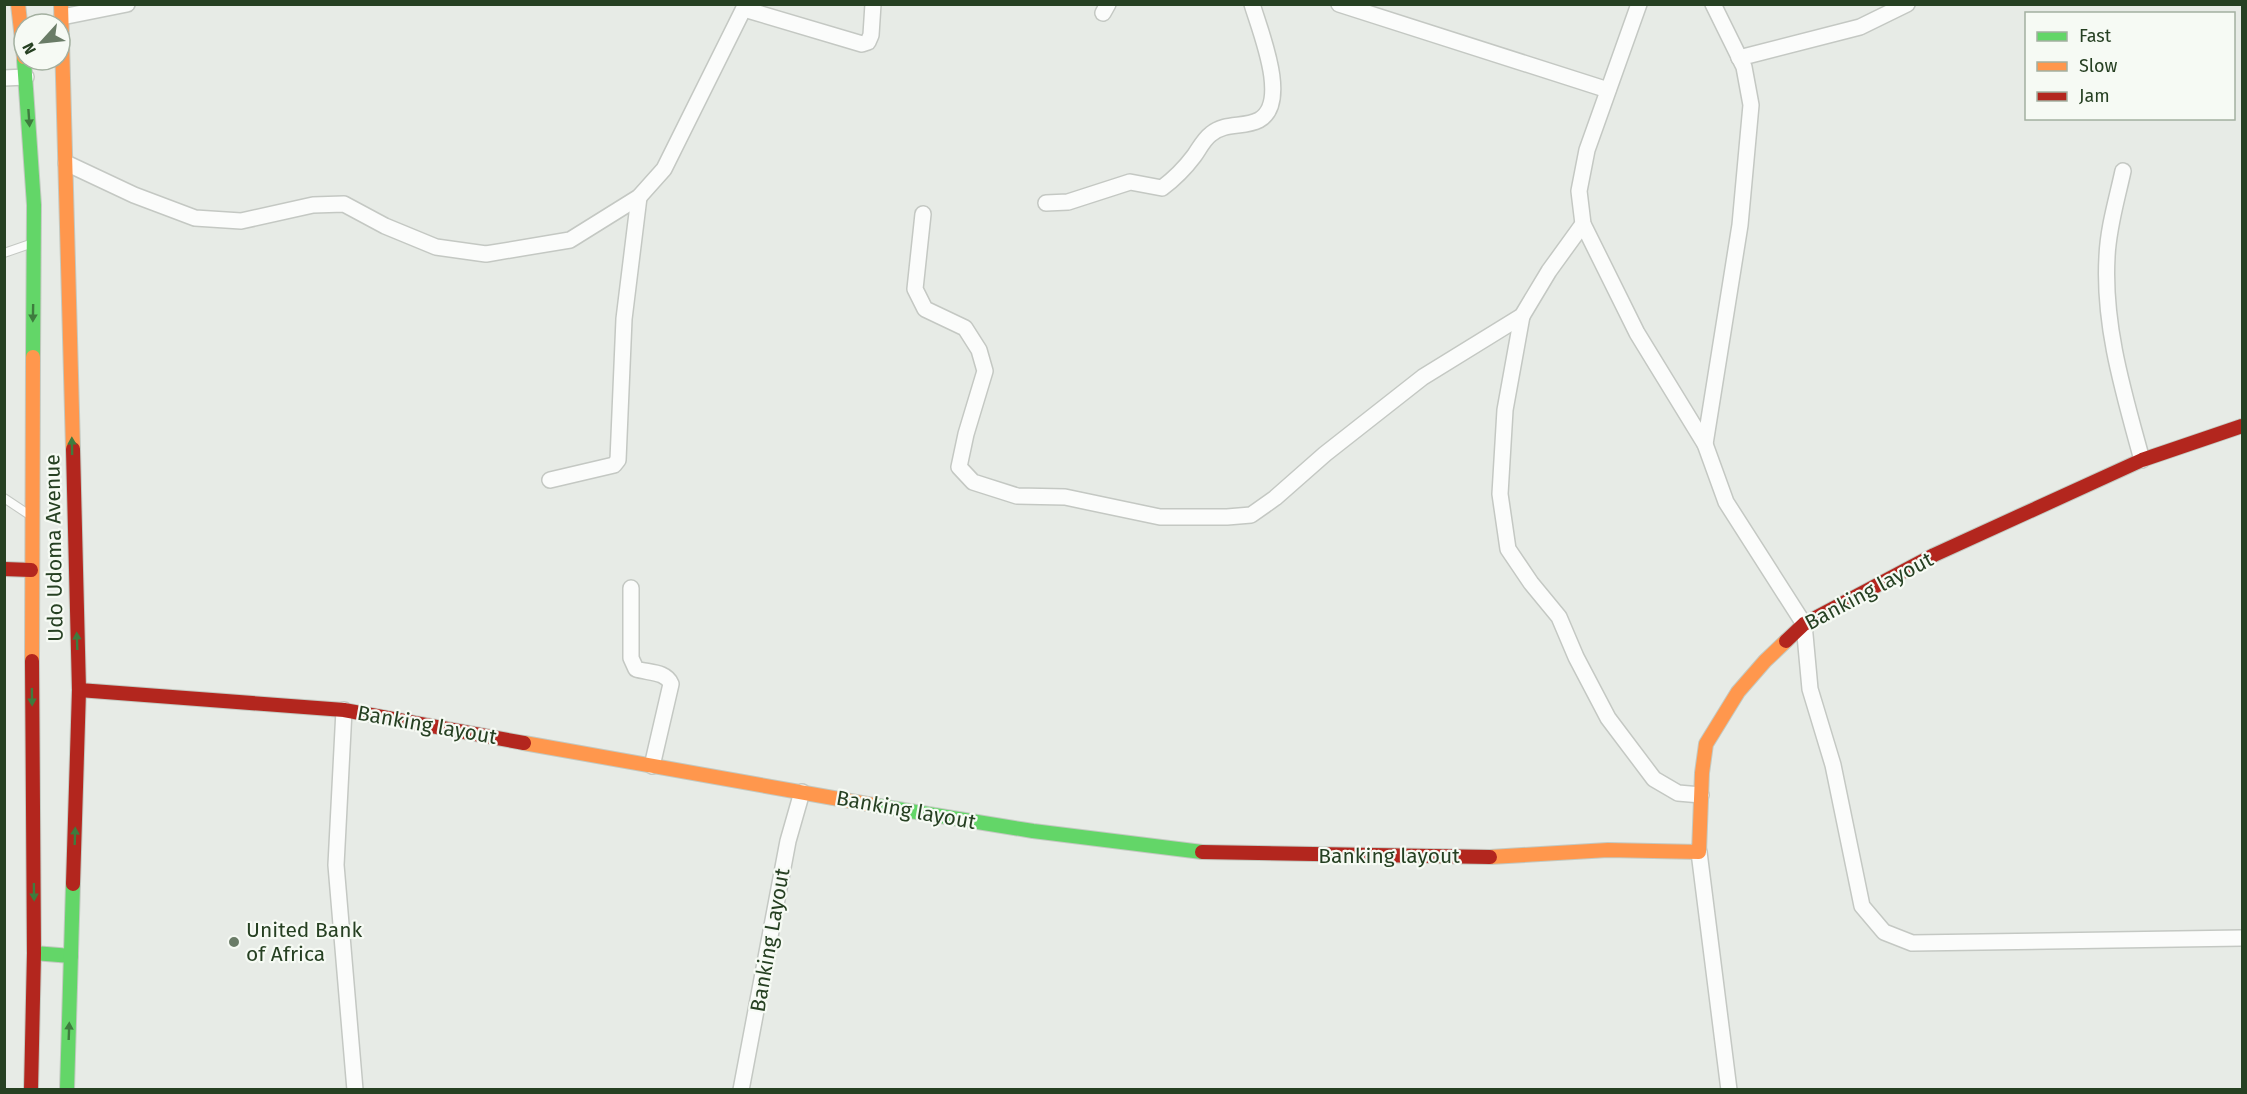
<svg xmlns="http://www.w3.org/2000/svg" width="2247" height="1094" viewBox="0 0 2247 1094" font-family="'Fira Sans',sans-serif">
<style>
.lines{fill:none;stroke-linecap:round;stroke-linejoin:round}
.lane-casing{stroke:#c4c8c3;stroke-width:10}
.street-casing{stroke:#c4c8c3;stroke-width:18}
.fast-casing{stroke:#c3c9c1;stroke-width:16}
.slow-casing{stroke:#c3c9c1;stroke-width:16}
.jam-casing{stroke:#c3c9c1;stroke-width:16}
.lane{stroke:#fbfcfb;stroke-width:8}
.street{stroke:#fbfcfb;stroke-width:15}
.fast{stroke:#63d668;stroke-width:14}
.slow{stroke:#ff974d;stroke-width:14}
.jam{stroke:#b3261e;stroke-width:14}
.oneway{fill:#3e7c3e}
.poi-dot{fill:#6a7c67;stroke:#f6faf4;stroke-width:2}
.labels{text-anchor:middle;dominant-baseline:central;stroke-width:4.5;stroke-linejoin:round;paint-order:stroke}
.street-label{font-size:21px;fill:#264022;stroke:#f6faf4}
.poi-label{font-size:21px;fill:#264022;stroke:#f6faf4;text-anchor:start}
</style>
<rect width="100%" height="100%" fill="#e7ebe6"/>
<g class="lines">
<g class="lane-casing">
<g id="lane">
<polyline points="4,253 33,243"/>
<polyline points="4,498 28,514"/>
</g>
</g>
<g class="street-casing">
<g id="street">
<polyline points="1339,4 1608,90"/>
<polyline points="1639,4 1587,150 1579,191 1583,224 1637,333 1705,444 1726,502 1804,624 1810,689 1833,765 1862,906 1884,932 1912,943 2242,938"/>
<polyline points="744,9 862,44 868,42 871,35 873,4"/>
<polyline points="1103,13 1108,4"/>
<polyline points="62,17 127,4"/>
<polyline points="1739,58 1860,27 1907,4"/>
<polyline points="4,78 26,77"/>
<polyline points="66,163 134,195 195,218 241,221 313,205 344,204 385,226 436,247 486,254 570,240 639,197 664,169 746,4"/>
<path d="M2123,171C2117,199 2108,228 2107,257C2103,326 2124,394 2142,460"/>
<path d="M1046,203L1068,202L1130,182L1162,188C1174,179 1185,168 1194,156C1199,149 1204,139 1211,134C1225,122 1244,128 1259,120C1290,103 1260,31 1252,4"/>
<polyline points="923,214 915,289 925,309 965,328 979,350 985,371 966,434 959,467 973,482 1017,496 1065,497 1160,517 1227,517 1251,515 1275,498 1325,454 1423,377 1522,316 1549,271 1583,224"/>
<polyline points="1522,316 1505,410 1500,494 1508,549 1531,583 1559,617 1576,657 1608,718 1654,779 1678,793 1701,795"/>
<polyline points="1705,444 1740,225 1751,105 1744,67 1713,4"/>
<polyline points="550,480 614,465 618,460 624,319 639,197"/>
<path d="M631,588V658L636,669C648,673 666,671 671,684L652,766"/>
<polyline points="344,710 336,865 355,1090"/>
<polyline points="1699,852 1729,1090"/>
<polyline points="741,1090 788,841 802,792"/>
</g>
</g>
<g class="fast-casing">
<g id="fast">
<polyline points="24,60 34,205 33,357"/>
<polyline points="873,805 1033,831 1202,852"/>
<polyline points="34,953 71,956"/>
<polyline points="67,1090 73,884"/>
</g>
</g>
<g class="slow-casing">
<g id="slow">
<polyline points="18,4 24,57"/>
<polyline points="61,4 73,449"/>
<polyline points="32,661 33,357"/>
<polyline points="524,743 873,805"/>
<polyline points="1490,857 1608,850 1699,852 1702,773 1706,744 1738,692 1765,661 1786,641"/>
</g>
</g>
<g class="jam-casing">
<g id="jam">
<polyline points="73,449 79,690 73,884"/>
<polyline points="4,569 31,570"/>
<polyline points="1786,641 1804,624 1934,555 2142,460 2242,426"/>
<polyline points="79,690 344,710 524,743"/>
<polyline points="1202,852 1490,857"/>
<polyline points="31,1090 34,953 32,661"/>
</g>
</g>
<use href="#lane" class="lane"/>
<use href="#street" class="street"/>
<use href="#fast" class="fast"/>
<use href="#slow" class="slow"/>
<use href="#jam" class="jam"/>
</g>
<defs><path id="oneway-solid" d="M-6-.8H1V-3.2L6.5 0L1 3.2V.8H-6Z" transform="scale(1.5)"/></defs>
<g class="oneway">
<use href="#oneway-solid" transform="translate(29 118) rotate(86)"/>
<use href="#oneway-solid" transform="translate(33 313) rotate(91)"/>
<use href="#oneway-solid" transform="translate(72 446) rotate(-91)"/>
<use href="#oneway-solid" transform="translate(77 641) rotate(-92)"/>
<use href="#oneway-solid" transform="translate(32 697) rotate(89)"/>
<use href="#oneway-solid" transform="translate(75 836) rotate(-88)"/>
<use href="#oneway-solid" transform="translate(34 892) rotate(89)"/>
<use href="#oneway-solid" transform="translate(69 1031) rotate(-88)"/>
</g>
<circle class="poi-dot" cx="234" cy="942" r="6"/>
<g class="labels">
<g class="street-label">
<text transform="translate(54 548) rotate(-91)">Udo Udoma Avenue</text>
<text transform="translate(1869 591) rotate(-28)">Banking layout</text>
<text transform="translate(427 725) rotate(10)">Banking layout</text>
<text transform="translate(906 810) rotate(10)">Banking layout</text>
<text x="1389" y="856">Banking layout</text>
<text transform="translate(770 940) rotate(-80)">Banking Layout</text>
</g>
<g class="poi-label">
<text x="246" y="930">United Bank<tspan x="246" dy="24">of Africa</tspan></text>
</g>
</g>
<rect width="2247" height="1094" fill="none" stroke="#264022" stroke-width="12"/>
<rect x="2025" y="12" width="210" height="108" fill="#f6faf4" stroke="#a3b0a0" stroke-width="1.5"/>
<rect x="2037" y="32" width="30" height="9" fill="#63d668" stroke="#a3b0a0" stroke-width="1.5"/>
<text x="2079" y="42" font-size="18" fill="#264022">Fast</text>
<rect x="2037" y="62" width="30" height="9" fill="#ff974d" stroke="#a3b0a0" stroke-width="1.5"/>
<text x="2079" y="72" font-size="18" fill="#264022">Slow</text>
<rect x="2037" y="92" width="30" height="9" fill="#b3261e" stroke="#a3b0a0" stroke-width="1.5"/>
<text x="2079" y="102" font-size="18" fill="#264022">Jam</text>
<g transform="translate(42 42) rotate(243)"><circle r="28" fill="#f6faf4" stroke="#a3b0a0" stroke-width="1.5"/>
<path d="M0-4.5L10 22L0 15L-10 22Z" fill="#6a7c67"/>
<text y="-9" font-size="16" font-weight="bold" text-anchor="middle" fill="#264022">N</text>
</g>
</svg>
